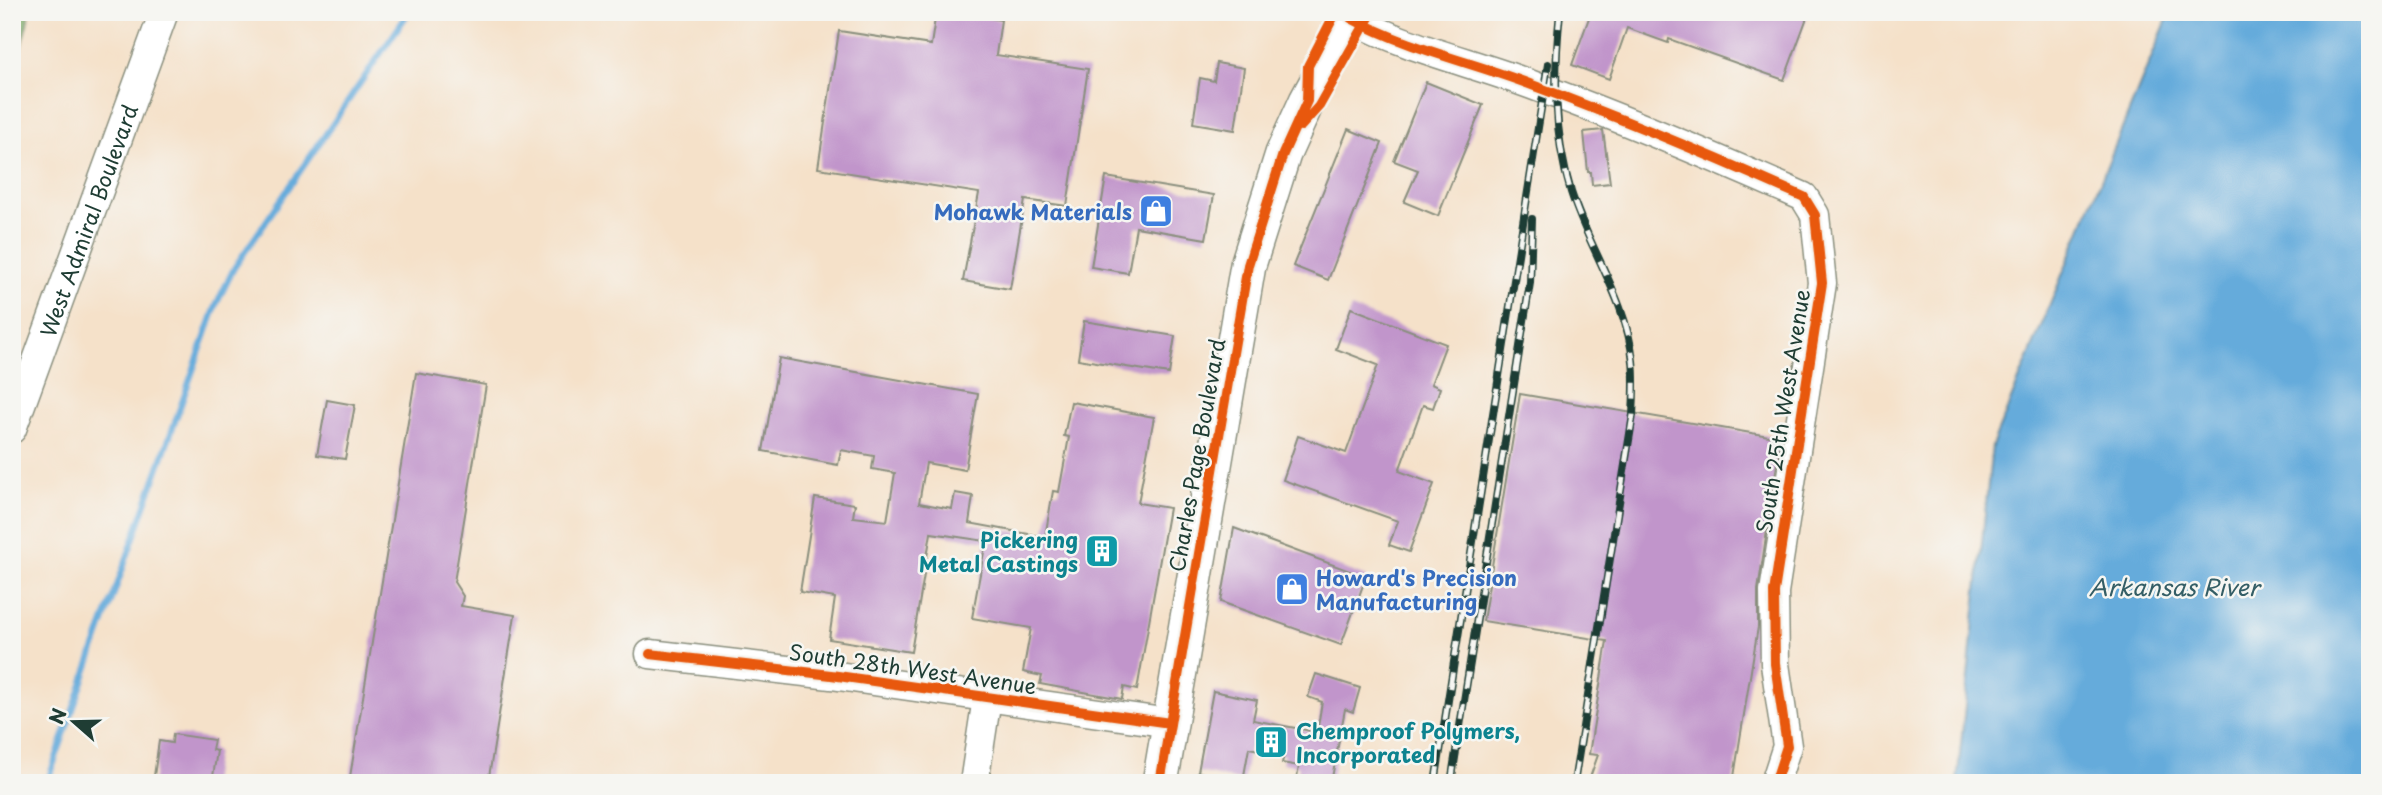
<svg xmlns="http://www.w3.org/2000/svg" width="2382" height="795" viewBox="0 0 2382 795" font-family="'Playpen Sans',sans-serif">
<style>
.forest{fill:#80b16b;stroke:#507750;stroke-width:2}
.water{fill:#65abdb;stroke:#427488;stroke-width:2}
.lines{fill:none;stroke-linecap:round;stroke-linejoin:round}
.stream{stroke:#65abdb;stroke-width:6}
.building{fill:#c195cb}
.minor-casing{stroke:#8a8f7e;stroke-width:31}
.major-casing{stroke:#8a8f7e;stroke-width:38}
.minor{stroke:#fff;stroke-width:28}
.major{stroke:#fff;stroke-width:35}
.rail-casing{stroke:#1f3d34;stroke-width:8}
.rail{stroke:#f6f6f2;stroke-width:5;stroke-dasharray:16;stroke-linecap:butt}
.cycleway-casing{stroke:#f6f6f2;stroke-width:15}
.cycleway{stroke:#e8590c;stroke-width:10}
.labels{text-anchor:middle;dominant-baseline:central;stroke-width:5;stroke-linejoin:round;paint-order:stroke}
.shop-label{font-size:21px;font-weight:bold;fill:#366cbe;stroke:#f6f6f2;text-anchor:end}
.street-label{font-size:21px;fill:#1f3d34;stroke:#f6f6f2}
.culture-label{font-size:21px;font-weight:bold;fill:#0d838f;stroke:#f6f6f2;text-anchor:end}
.water-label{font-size:23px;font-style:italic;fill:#345e66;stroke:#f6f6f2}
</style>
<rect width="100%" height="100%" fill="#f6f6f2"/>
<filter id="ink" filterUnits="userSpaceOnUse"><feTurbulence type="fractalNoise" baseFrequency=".0143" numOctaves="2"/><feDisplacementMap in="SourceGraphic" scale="14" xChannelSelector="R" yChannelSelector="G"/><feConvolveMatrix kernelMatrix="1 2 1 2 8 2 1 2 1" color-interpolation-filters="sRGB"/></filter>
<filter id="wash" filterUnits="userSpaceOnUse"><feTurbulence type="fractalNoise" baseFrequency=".00686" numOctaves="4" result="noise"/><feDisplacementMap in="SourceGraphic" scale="28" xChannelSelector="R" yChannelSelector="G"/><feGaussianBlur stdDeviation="1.57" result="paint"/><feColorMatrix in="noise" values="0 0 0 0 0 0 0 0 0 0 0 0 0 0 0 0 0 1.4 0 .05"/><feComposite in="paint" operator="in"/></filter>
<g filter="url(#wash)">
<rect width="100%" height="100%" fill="#f5e1c9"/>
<polygon class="forest" points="12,12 30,12 12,81"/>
<polygon class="water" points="2170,12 2370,12 2370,783 1957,783 1992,446"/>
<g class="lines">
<polyline class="stream" points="47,783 217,303 234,268 409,12"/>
</g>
<g id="blocks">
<g class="building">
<polygon points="936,12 952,12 1001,20 996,55 1088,69 1067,206 1025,200 1010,289 963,281 979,193 818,168 839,31 931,45"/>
<polygon points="1588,12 1809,12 1784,80 1669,39 1668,43 1627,28 1609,79 1572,65 1590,15"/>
<polygon points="1217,63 1244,68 1235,130 1193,123 1200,78 1214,81"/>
<polygon points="1426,82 1483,105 1438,216 1404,202 1418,170 1394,161"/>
<polygon points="1348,129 1382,143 1328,280 1293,266"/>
<polygon points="1603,130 1610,183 1592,185 1591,172 1588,172 1584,132"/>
<polygon points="1106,177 1214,195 1206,239 1136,227 1128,273 1091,267"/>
<polygon points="1351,308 1446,344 1431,384 1440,388 1433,408 1423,405 1399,471 1434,484 1409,552 1389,545 1398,521 1283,480 1298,436 1346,453 1378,365 1336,349"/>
<polygon points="1084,321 1175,336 1169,374 1078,359"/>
<polygon points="779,358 978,394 965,470 926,463 919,503 952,509 955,493 973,496 969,523 1045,537 1053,491 1059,492 1069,437 1064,436 1071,402 1154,417 1138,503 1169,508 1137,690 1124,687 1122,699 1040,684 1042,676 1023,672 1031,628 972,618 986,541 931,533 911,652 829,639 835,598 800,592 815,498 855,504 853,517 887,521 895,473 872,469 874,456 841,450 838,465 763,451"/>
<polygon points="416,373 486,385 454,582 463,596 461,606 515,615 488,783 349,783"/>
<polygon points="1520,394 1781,438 1758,590 1758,627 1733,783 1588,783 1598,755 1589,754 1607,641 1483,621"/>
<polygon points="327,400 355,405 345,459 317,455"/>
<polygon points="1234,528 1366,577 1341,645 1221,602"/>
<polygon points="1316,674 1360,688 1353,712 1345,709 1331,783 1296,783 1299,766 1282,763 1284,755 1249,748 1243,781 1198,772 1213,691 1257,700 1253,720 1317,732 1322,702 1308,697"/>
<polygon points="173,734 214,740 212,750 217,751 212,783 153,783 159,741 172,743"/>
</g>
</g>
</g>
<g filter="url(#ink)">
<use href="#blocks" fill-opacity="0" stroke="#8a8f7e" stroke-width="2"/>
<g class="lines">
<g class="minor-casing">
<g id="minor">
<path d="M1351,18C1408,49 1472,62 1532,85C1624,119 1714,157 1804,197L1815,215L1822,283L1774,592L1775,664L1787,746L1775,783"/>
<path id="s1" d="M12,429L164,12"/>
<polyline points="650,654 831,675 1170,723"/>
<polyline points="974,783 987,698"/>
</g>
</g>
<g class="major-casing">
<polyline id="major" points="1160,783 1248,265 1283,154 1307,101 1355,12"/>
</g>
<use href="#minor" class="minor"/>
<use href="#major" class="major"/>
<g class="rail-casing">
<g id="rail">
<path d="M1560,12C1554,72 1553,134 1571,192C1589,249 1627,301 1633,361C1635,379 1634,397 1633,415L1574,783"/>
<polyline points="1435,783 1548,64"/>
<polyline points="1451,783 1530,283 1532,219"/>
</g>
</g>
<use href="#rail" class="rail"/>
<g class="cycleway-casing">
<g id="cycleway">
<path d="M1351,18C1408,49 1472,62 1532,85C1624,119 1714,157 1804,197L1815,215L1822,283L1774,592L1775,664L1787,746L1775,783"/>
<polyline points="1301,126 1319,106 1372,12"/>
<polyline points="650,654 831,675 1170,723"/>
<polyline points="1160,783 1248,265 1283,154 1307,101 1308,66 1336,12"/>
</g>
</g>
<use href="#cycleway" class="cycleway"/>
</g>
</g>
<defs>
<g id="shop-square" transform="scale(1.75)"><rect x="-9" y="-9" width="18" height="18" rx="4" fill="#3f7fe0" stroke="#f6f6f2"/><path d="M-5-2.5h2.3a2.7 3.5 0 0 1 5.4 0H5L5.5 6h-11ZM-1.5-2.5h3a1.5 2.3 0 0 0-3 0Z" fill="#fff"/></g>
<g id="building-square" transform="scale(1.75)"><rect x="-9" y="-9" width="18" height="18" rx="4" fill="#0f9aa8" stroke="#f6f6f2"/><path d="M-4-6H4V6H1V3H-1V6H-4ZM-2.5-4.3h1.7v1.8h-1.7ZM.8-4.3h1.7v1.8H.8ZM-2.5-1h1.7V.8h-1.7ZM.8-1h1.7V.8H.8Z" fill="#fff"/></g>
</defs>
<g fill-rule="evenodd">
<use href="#shop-square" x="1156" y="211"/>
<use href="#building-square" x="1102" y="551"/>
<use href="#shop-square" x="1292" y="589"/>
<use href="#building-square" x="1271" y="742"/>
</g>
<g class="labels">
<g class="shop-label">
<text x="1132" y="211">Mohawk Materials</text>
<text x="1316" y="577" text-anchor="start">Howard's Precision<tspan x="1316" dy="24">Manufacturing</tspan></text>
</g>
<g class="street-label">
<text stroke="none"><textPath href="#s1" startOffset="222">West Admiral Boulevard</textPath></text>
<text transform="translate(1782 411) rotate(-81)">South 25th West Avenue</text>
<text transform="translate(1196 455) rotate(-80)">Charles Page Boulevard</text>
<text transform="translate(913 668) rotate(8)">South 28th West Avenue</text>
</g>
<g class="culture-label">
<text x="1078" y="539">Pickering<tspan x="1078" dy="24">Metal Castings</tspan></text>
<text x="1296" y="730" text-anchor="start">Chemproof Polymers,<tspan x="1296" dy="24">Incorporated</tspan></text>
</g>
<g class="water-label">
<text x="2174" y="586">Arkansas River</text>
</g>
</g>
<rect width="2382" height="795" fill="none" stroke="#f6f6f2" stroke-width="42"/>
<g transform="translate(74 722) rotate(290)" stroke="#f6f6f2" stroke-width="5" paint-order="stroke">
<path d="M0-5L12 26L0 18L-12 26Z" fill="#1f3d34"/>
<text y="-10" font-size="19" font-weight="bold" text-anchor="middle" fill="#1f3d34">N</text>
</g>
</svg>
